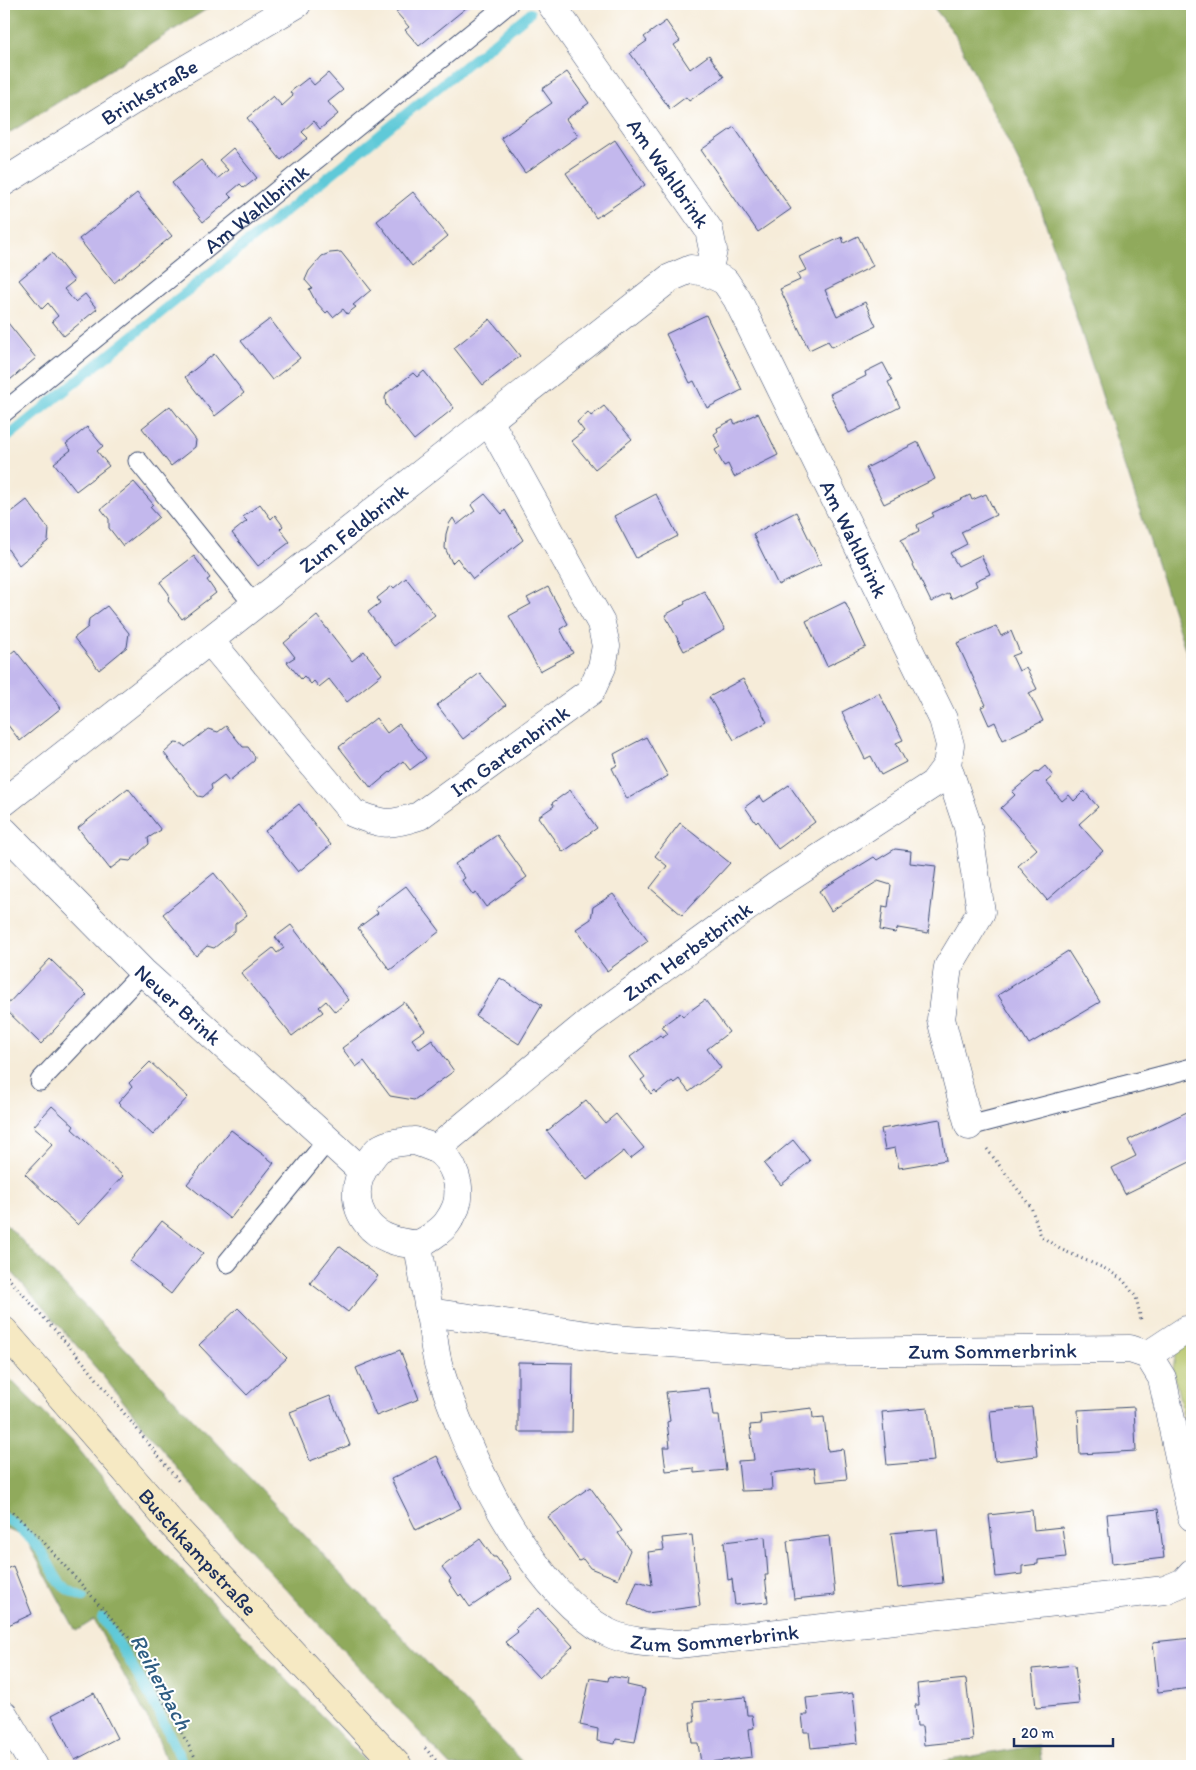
<svg xmlns="http://www.w3.org/2000/svg" width="1196" height="1770" viewBox="0 0 1196 1770" font-family="Itim,sans-serif">
<style>
.green{fill:#b5c467;stroke:#687a62}
.forest{fill:#90aa5c;stroke:#566c5d}
.lines{fill:none;stroke-linecap:round;stroke-linejoin:round}
.stream{stroke:#5ec9d8;stroke-width:10}
.building{fill:#c3b8ed}
.service-casing{stroke:#3c4b70;stroke-width:21}
.minor-casing{stroke:#3c4b70;stroke-width:29}
.secondary-casing{stroke:#3c4b70;stroke-width:29}
.path{stroke:#3c4b70;stroke-width:3;stroke-dasharray:1 4;stroke-linecap:butt}
.service{stroke:#fff;stroke-width:19}
.minor{stroke:#fff;stroke-width:28}
.secondary{stroke:#f6e9c3;stroke-width:28}
.labels{text-anchor:middle;dominant-baseline:central;stroke-width:4;stroke-linejoin:round;paint-order:stroke}
.street-label{font-size:21px;fill:#1b2f5e;stroke:#fff}
.water-label{font-size:22px;font-style:italic;fill:#2f5d83;stroke:#fff}
</style>
<rect width="100%" height="100%" fill="#fff"/>
<filter id="ink" filterUnits="userSpaceOnUse"><feTurbulence type="fractalNoise" baseFrequency=".02" numOctaves="2"/><feDisplacementMap in="SourceGraphic" scale="10" xChannelSelector="R" yChannelSelector="G"/><feConvolveMatrix kernelMatrix="1 2 1 2 8 2 1 2 1" color-interpolation-filters="sRGB"/></filter>
<filter id="wash" filterUnits="userSpaceOnUse"><feTurbulence type="fractalNoise" baseFrequency=".0096" numOctaves="4" result="noise"/><feDisplacementMap in="SourceGraphic" scale="20" xChannelSelector="R" yChannelSelector="G"/><feGaussianBlur stdDeviation="1.12" result="paint"/><feColorMatrix in="noise" values="0 0 0 0 0 0 0 0 0 0 0 0 0 0 0 0 0 1.4 0 .05"/><feComposite in="paint" operator="in"/></filter>
<g filter="url(#wash)">
<rect width="100%" height="100%" fill="#f6ecd9"/>
<polygon class="green" points="1192,1341 1192,1454 1173,1370 1176,1350"/>
<g class="forest">
<polygon points="4,4 215,4 4,136"/>
<polygon points="931,4 1192,4 1192,670 1039,203 954,33"/>
<polygon points="4,1222 526,1766 451,1766 204,1501 97,1369 4,1263"/>
<polygon points="4,1373 72,1441 154,1542 370,1766 168,1766 157,1736 94,1620 76,1631 25,1537 4,1528"/>
<polygon points="1039,1745 1042,1766 914,1766"/>
</g>
<g class="lines">
<g class="stream">
<polyline points="4,440 530,13"/>
<path d="M4,1517C16,1525 33,1540 42,1552C57,1574 53,1586 83,1597"/>
<path d="M102,1618C134,1665 161,1714 184,1766"/>
</g>
</g>
<g id="blocks">
<g class="building">
<polygon points="407,4 471,4 419,46 405,30 409,27 396,12"/>
<polygon points="666,21 680,41 674,45 690,69 709,55 724,77 689,101 686,97 670,109 630,53 647,41 644,37"/>
<polygon points="567,72 589,103 566,119 578,136 525,173 501,138 552,103 542,89"/>
<polygon points="328,73 343,90 328,102 338,114 320,129 314,121 302,132 308,138 281,160 247,118 273,96 282,106 293,96 290,92 308,78 314,85"/>
<polygon points="734,127 791,209 758,232 701,150"/>
<polygon points="615,140 645,185 596,218 566,173"/>
<polygon points="233,148 257,178 244,188 240,184 228,194 232,198 203,222 172,183 201,160 217,179 228,170 219,160"/>
<polygon points="413,192 448,236 412,266 377,221"/>
<polygon points="137,193 172,236 114,283 79,239"/>
<polygon points="858,236 873,266 825,290 837,316 865,302 876,326 832,347 828,341 809,350 780,289 800,280 797,274 806,270 799,257 842,237 844,243"/>
<polygon points="341,252 371,290 353,305 356,307 347,314 343,309 333,317 328,311 326,313 316,302 309,289 312,288 305,280 309,271 322,256 330,253"/>
<polygon points="52,253 74,281 64,289 75,302 85,294 97,309 64,336 52,321 58,316 48,303 42,309 19,280"/>
<polygon points="706,315 742,390 707,408 694,381 690,383 666,334"/>
<polygon points="4,318 36,358 4,385"/>
<polygon points="270,319 300,358 272,380 241,341"/>
<polygon points="490,319 520,356 483,385 454,348"/>
<polygon points="214,354 244,393 215,416 185,377"/>
<polygon points="883,363 892,380 888,382 900,407 849,433 830,394 866,376 865,372"/>
<polygon points="424,371 454,408 414,440 386,405 385,398 387,393 413,373 417,377"/>
<polygon points="170,406 196,440 195,447 171,466 142,428"/>
<polygon points="604,406 632,439 595,469 571,441 584,431 577,422 588,412 591,416"/>
<polygon points="758,413 778,455 734,477 728,464 724,466 715,450 720,447 714,434 718,431 717,428 733,420 735,424"/>
<polygon points="87,427 103,446 97,451 109,466 76,491 54,463 71,450 66,444"/>
<polygon points="918,442 935,479 884,504 866,468"/>
<polygon points="134,482 153,504 150,507 159,517 123,546 109,528 109,519 101,509"/>
<polygon points="485,494 502,514 505,510 523,540 473,579 457,558 452,563 445,548 446,534 449,524 453,518 457,525 475,511 471,505"/>
<polygon points="656,494 678,536 636,558 614,516"/>
<polygon points="986,494 996,515 961,532 967,544 950,553 958,566 981,555 990,574 975,581 977,586 951,599 949,593 931,602 901,540 919,531 917,525 934,516 932,513 970,495 972,500"/>
<polygon points="27,500 49,529 48,541 19,565 7,548 6,540 4,537 4,518"/>
<polygon points="260,504 271,519 275,515 283,526 280,529 290,542 258,566 232,533 247,521 243,517"/>
<polygon points="796,512 821,564 778,585 753,534"/>
<polygon points="194,556 210,578 207,580 216,593 182,619 168,601 169,594 160,582"/>
<polygon points="406,578 435,615 394,646 368,612 380,603 377,598 392,586 394,588"/>
<polygon points="548,587 568,624 560,629 573,653 540,671 509,616 531,604 527,598"/>
<polygon points="704,591 725,630 684,651 665,615 685,604 684,601"/>
<polygon points="845,602 866,647 827,666 806,621"/>
<polygon points="107,606 129,633 127,647 99,670 74,638 88,627 89,619"/>
<polygon points="317,616 352,661 364,651 382,674 347,702 329,679 319,687 314,681 311,684 304,676 301,679 287,662 295,657 284,643"/>
<polygon points="996,626 1001,636 1011,631 1020,653 1012,656 1019,671 1026,667 1037,689 1029,693 1043,721 1003,740 995,722 989,725 981,707 986,705 957,643"/>
<polygon points="15,650 61,708 20,741 4,720 4,659"/>
<polygon points="480,673 506,705 463,739 437,705"/>
<polygon points="743,679 767,722 734,740 709,697"/>
<polygon points="879,693 903,740 896,743 906,762 881,775 871,756 865,759 842,712"/>
<polygon points="376,718 387,733 399,724 426,758 410,770 403,761 371,788 339,747"/>
<polygon points="226,726 243,747 248,747 255,757 254,761 229,781 224,775 211,785 212,789 203,797 198,796 164,753 175,743 183,744 185,747 208,729 218,732"/>
<polygon points="646,737 668,776 627,799 612,768 616,766 617,763 614,754"/>
<polygon points="1045,766 1053,776 1046,782 1062,801 1069,795 1074,801 1084,791 1098,807 1079,824 1103,851 1047,900 1018,866 1037,849 1001,808 1015,795 1012,792 1037,771 1038,772"/>
<polygon points="789,785 815,822 778,849 758,821 756,823 745,807 760,796 764,802"/>
<polygon points="128,788 161,830 148,838 149,844 130,861 122,860 110,869 78,828"/>
<polygon points="570,790 597,828 563,852 538,817 554,806 552,803"/>
<polygon points="299,804 331,845 298,872 265,831"/>
<polygon points="680,823 730,863 682,915 650,888 667,866 655,856"/>
<polygon points="497,835 527,877 486,907 476,893 473,895 462,880 465,878 455,864"/>
<polygon points="895,849 911,851 910,863 936,866 928,933 898,928 895,933 880,930 883,906 888,907 891,885 878,881 831,911 819,891 874,857 877,860"/>
<polygon points="214,873 247,915 235,924 235,931 214,948 207,946 196,956 163,914"/>
<polygon points="406,886 440,931 390,970 358,928 378,913 375,909"/>
<polygon points="613,894 648,941 607,971 576,929 591,919 593,907"/>
<polygon points="291,925 349,1000 335,1012 326,1001 319,1007 323,1012 292,1036 241,973 273,948 277,953 284,948 275,937"/>
<polygon points="1068,951 1100,1002 1029,1044 998,995"/>
<polygon points="50,959 87,995 41,1044 4,1008"/>
<polygon points="500,978 542,1005 519,1044 476,1016"/>
<polygon points="705,1000 729,1032 707,1049 721,1068 689,1092 679,1079 674,1083 672,1081 657,1093 655,1090 651,1094 641,1080 645,1077 630,1057 660,1035 662,1038 668,1034 662,1026 680,1013 683,1016"/>
<polygon points="404,1002 425,1030 412,1039 419,1049 432,1040 454,1071 414,1100 390,1096 364,1061 356,1067 342,1048"/>
<polygon points="150,1062 188,1097 153,1135 118,1103 132,1087 129,1083"/>
<polygon points="586,1100 605,1123 616,1114 644,1148 630,1159 624,1151 587,1180 547,1131"/>
<polygon points="52,1106 74,1126 72,1129 123,1176 78,1225 25,1174 53,1144 33,1127"/>
<polygon points="1187,1112 1192,1123 1192,1161 1125,1194 1112,1168 1136,1156 1128,1140"/>
<polygon points="940,1119 946,1160 899,1168 895,1148 885,1150 881,1129"/>
<polygon points="231,1130 274,1163 230,1219 187,1184"/>
<polygon points="793,1140 810,1161 781,1185 764,1164"/>
<polygon points="162,1221 203,1253 171,1294 130,1261"/>
<polygon points="339,1246 378,1276 348,1312 310,1283"/>
<polygon points="238,1308 287,1358 247,1395 199,1345"/>
<polygon points="400,1350 419,1399 376,1416 356,1368"/>
<polygon points="518,1362 573,1363 572,1432 518,1432"/>
<polygon points="709,1388 713,1416 719,1416 726,1470 694,1473 694,1468 666,1471 663,1447 670,1447 667,1422 670,1421 666,1392"/>
<polygon points="330,1396 350,1445 310,1461 290,1412"/>
<polygon points="1032,1407 1037,1456 995,1461 990,1411"/>
<polygon points="1134,1407 1136,1451 1080,1454 1078,1410"/>
<polygon points="812,1408 813,1418 824,1417 828,1451 843,1449 847,1479 816,1482 814,1468 771,1473 772,1490 741,1491 738,1461 754,1460 750,1425 761,1424 760,1414"/>
<polygon points="928,1408 934,1461 887,1465 882,1412"/>
<polygon points="437,1456 461,1508 416,1530 391,1479"/>
<polygon points="590,1487 622,1531 618,1533 630,1550 618,1579 590,1568 583,1559 579,1561 548,1517"/>
<polygon points="1158,1509 1164,1558 1112,1564 1107,1514"/>
<polygon points="1032,1510 1034,1530 1062,1527 1066,1557 1038,1560 1038,1564 1022,1566 1022,1574 996,1577 989,1515"/>
<polygon points="937,1529 943,1583 898,1588 891,1533"/>
<polygon points="692,1535 700,1606 647,1613 628,1604 637,1581 652,1585 648,1552 664,1550 662,1538"/>
<polygon points="829,1536 835,1595 794,1599 787,1541"/>
<polygon points="765,1537 768,1575 765,1575 768,1602 735,1605 732,1579 728,1580 724,1542"/>
<polygon points="480,1539 493,1557 496,1557 512,1579 470,1607 461,1594 459,1596 449,1581 451,1579 442,1567"/>
<polygon points="13,1566 32,1614 4,1627 4,1570"/>
<polygon points="538,1608 573,1646 539,1678 505,1642 518,1632 515,1629"/>
<polygon points="1192,1638 1192,1688 1158,1692 1153,1642"/>
<polygon points="1075,1665 1079,1704 1036,1708 1032,1669"/>
<polygon points="609,1676 628,1679 627,1685 645,1689 635,1742 616,1739 615,1744 597,1741 598,1729 580,1725 590,1678 608,1681"/>
<polygon points="966,1679 973,1740 924,1745 922,1726 917,1726 915,1705 919,1705 917,1684"/>
<polygon points="94,1693 117,1738 75,1760 52,1715"/>
<polygon points="853,1693 858,1743 811,1748 809,1732 804,1732 802,1715 808,1715 806,1698"/>
<polygon points="745,1697 747,1715 752,1715 754,1728 749,1729 752,1757 701,1763 698,1743 692,1743 690,1722 695,1722 693,1702"/>
</g>
</g>
</g>
<g filter="url(#ink)">
<use href="#blocks" fill-opacity="0" stroke="#3c4b70" stroke-width="1"/>
<g class="lines">
<g class="service-casing">
<g id="service">
<path id="s1" d="M4,412L508,4"/>
<polyline points="138,461 255,606"/>
<polyline points="40,1081 143,972"/>
<polyline points="969,1126 1192,1068"/>
<polyline points="227,1263 327,1141"/>
</g>
</g>
<g class="minor-casing">
<g id="minor">
<path id="s2" d="M551,4L709,230L713,250L708,273"/>
<path id="s3" d="M4,182L140,96L297,4"/>
<path id="s4" d="M210,641L353,813C383,825 388,826 419,816L591,691L602,667L606,646L601,623L489,421"/>
<path id="s5" d="M4,802L670,278L691,269L708,273L725,281L737,299L943,719L950,745L947,765L968,827L981,912L948,967L941,1019L969,1126"/>
<path id="s6" d="M4,831L143,972L361,1170"/>
<path d="M415,1141C422,1144 430,1146 436,1149C454,1161 463,1187 456,1207C454,1212 450,1219 447,1223C442,1230 423,1244 416,1244C399,1244 378,1237 368,1224C352,1205 354,1179 369,1161C372,1157 375,1152 379,1149C390,1142 402,1142 415,1141Z"/>
<path id="s7" d="M436,1149L589,1022L775,887L933,784L947,765"/>
<path id="s8" d="M418,1244C422,1271 427,1299 432,1326C434,1340 435,1354 439,1367C464,1451 529,1588 607,1632C628,1643 655,1643 678,1644L1165,1590L1184,1582L1192,1573"/>
<path id="s9" d="M429,1312L615,1339L791,1352L1130,1349L1148,1355L1162,1378L1192,1517"/>
<polyline points="1148,1355 1186,1330 1192,1330"/>
<polyline points="4,1715 34,1766"/>
</g>
</g>
<g class="secondary-casing">
<g id="secondary">
<path id="s10" d="M4,1331L171,1523L398,1766"/>
</g>
</g>
<g class="path">
<polyline points="987,1149 1031,1207 1041,1236 1060,1249 1108,1270 1123,1280 1136,1297 1141,1320"/>
<polyline points="4,1273 84,1363 180,1483"/>
<polyline points="4,1507 12,1512 40,1538 128,1637 200,1766"/>
<polyline points="425,1748 441,1766"/>
</g>
<use href="#service" class="service"/>
<use href="#minor" class="minor"/>
<use href="#secondary" class="secondary"/>
</g>
</g>
<g class="labels">
<g class="street-label">
<text stroke="none"><textPath href="#s3" startOffset="171">Brinkstraße</textPath></text>
<text stroke="none"><textPath href="#s2" startOffset="206">Am Wahlbrink</textPath></text>
<text stroke="none"><textPath href="#s1" startOffset="324">Am Wahlbrink</textPath></text>
<text stroke="none"><textPath href="#s5" startOffset="444">Zum Feldbrink</textPath></text>
<text stroke="none"><textPath href="#s5" startOffset="1195">Am Wahlbrink</textPath></text>
<text stroke="none"><textPath href="#s4" startOffset="404">Im Gartenbrink</textPath></text>
<text stroke="none"><textPath href="#s7" startOffset="320">Zum Herbstbrink</textPath></text>
<text stroke="none"><textPath href="#s6" startOffset="246">Neuer Brink</textPath></text>
<text stroke="none"><textPath href="#s9" startOffset="566">Zum Sommerbrink</textPath></text>
<text stroke="none"><textPath href="#s10" startOffset="294">Buschkampstraße</textPath></text>
<text stroke="none"><textPath href="#s8" startOffset="554">Zum Sommerbrink</textPath></text>
</g>
<g class="water-label">
<text transform="translate(161 1682) rotate(62)">Reiherbach</text>
</g>
</g>
<rect width="1196" height="1770" fill="none" stroke="#fff" stroke-width="20"/>
<path d="M1014 1738v8h99v-8" fill="none" stroke="#1b2f5e" stroke-width="2.5"/>
<text x="1021" y="1738" font-size="15" fill="#1b2f5e" stroke="#ffffff" stroke-width="4" paint-order="stroke">20 m</text>
</svg>
